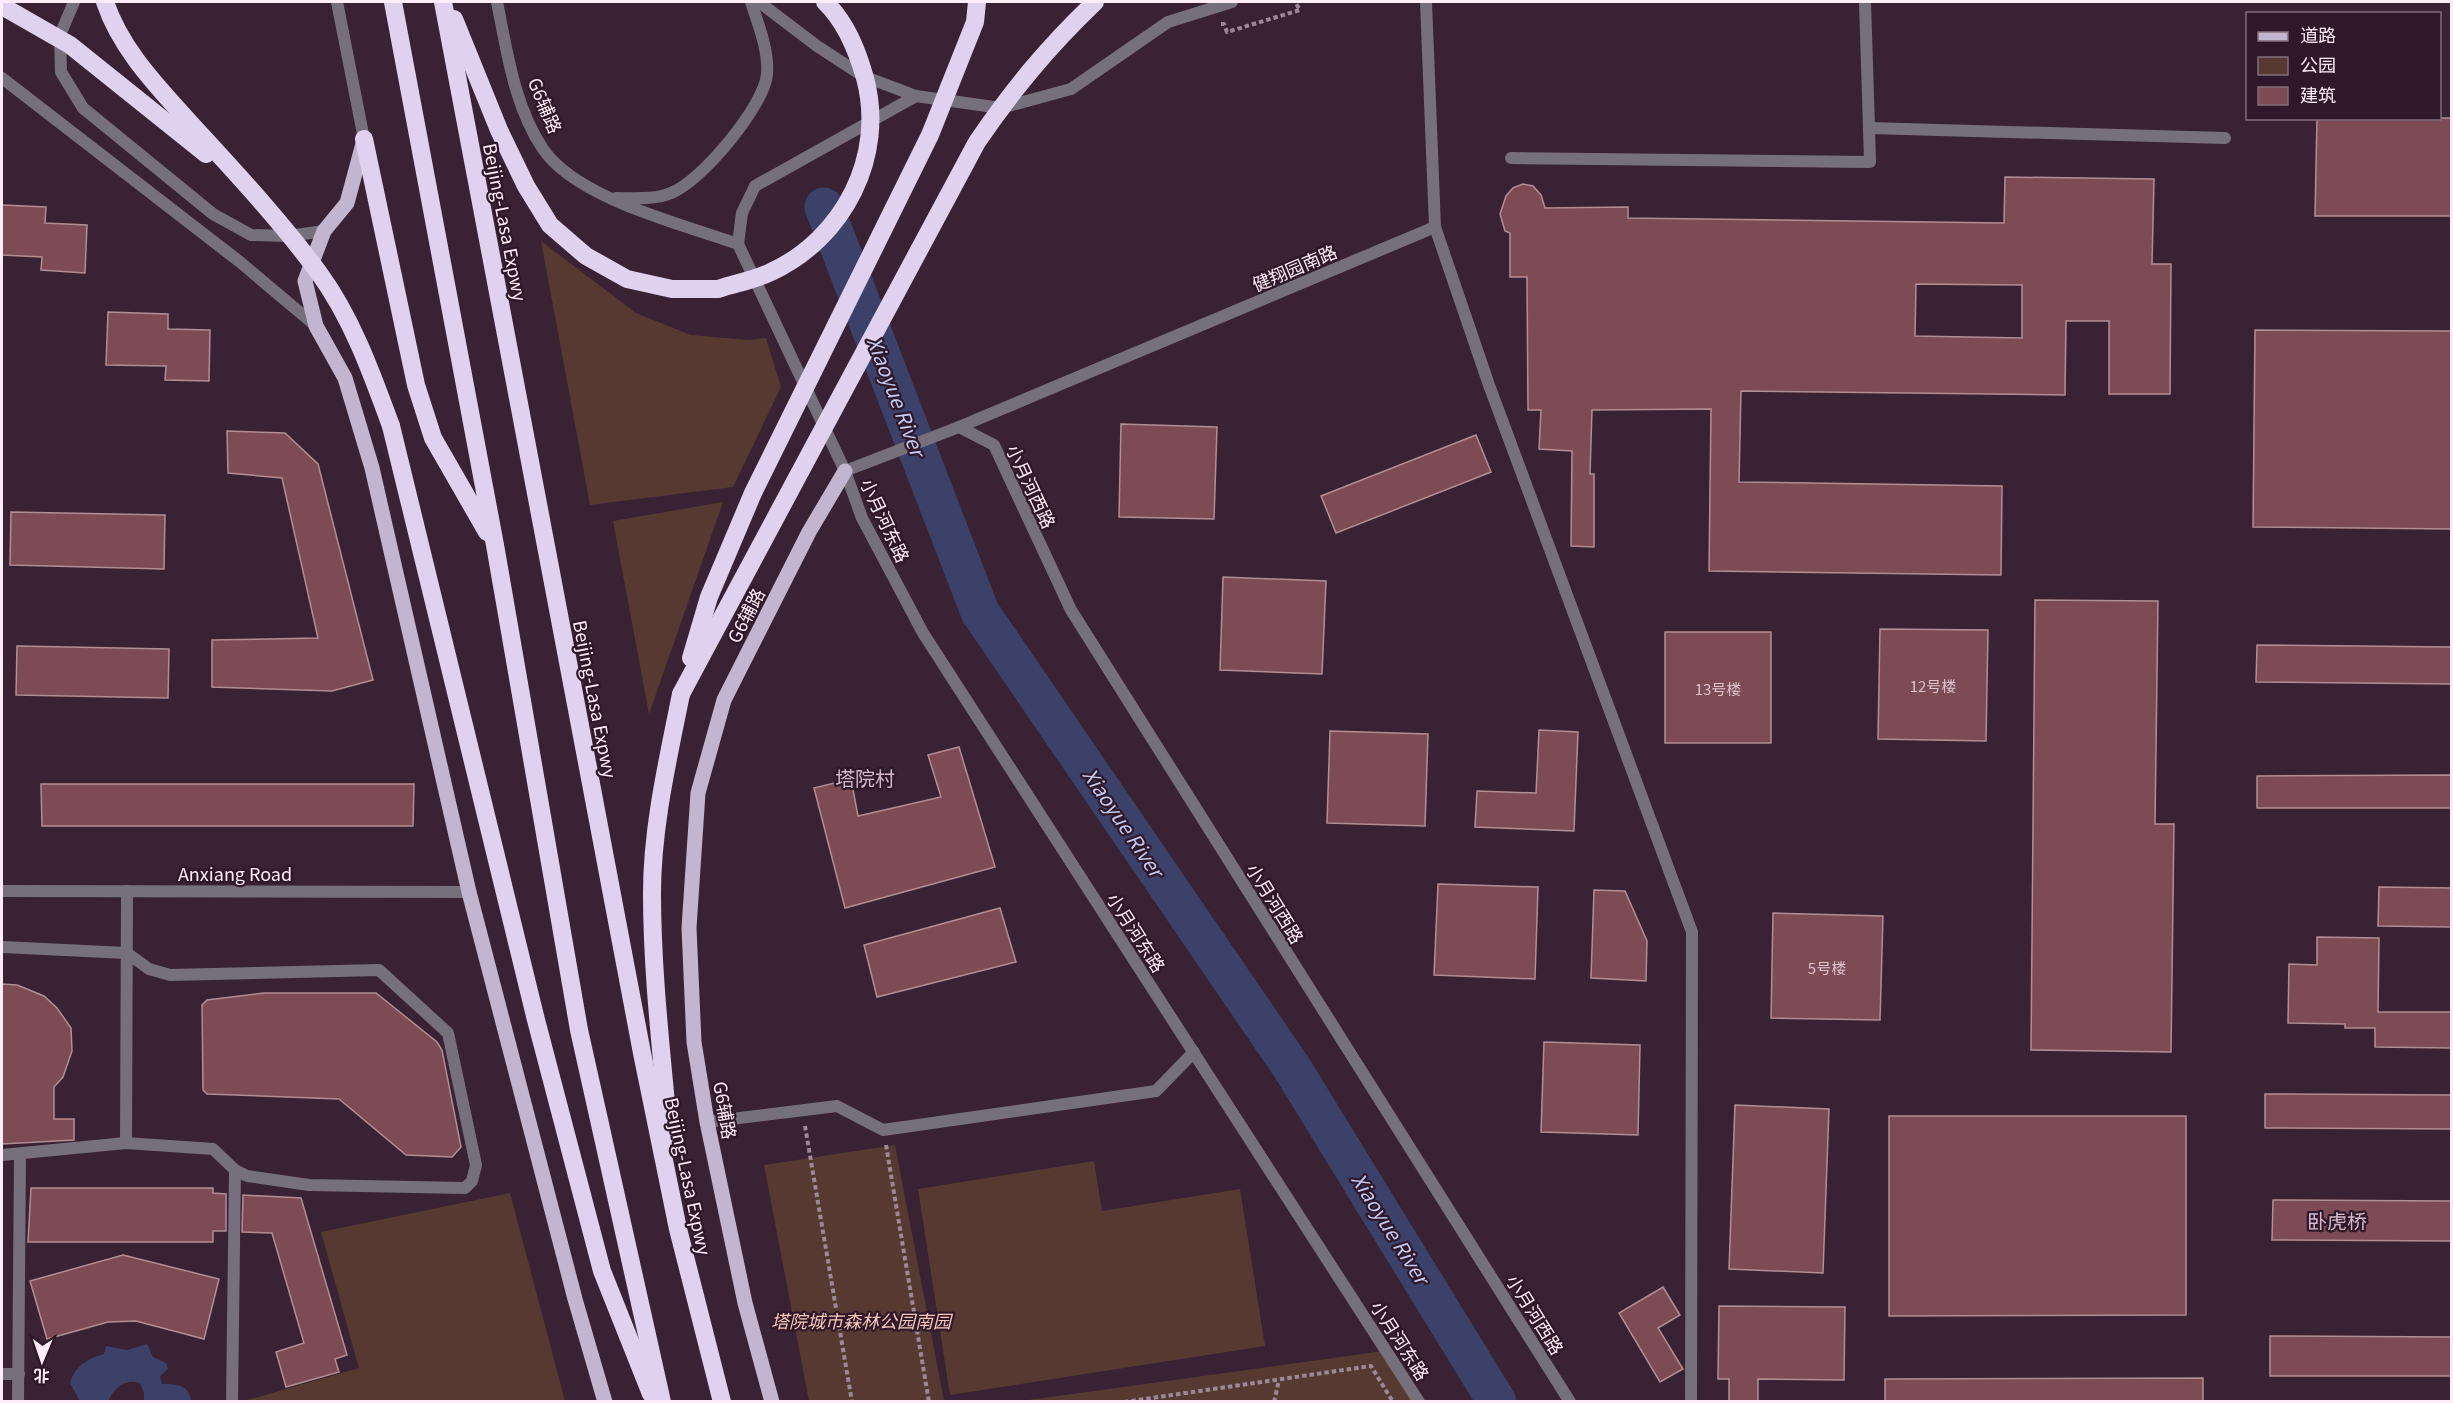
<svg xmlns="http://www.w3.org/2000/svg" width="2453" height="1403" viewBox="0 0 2453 1403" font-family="Georgia,'Noto Sans SC',serif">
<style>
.green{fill:#563a31}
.water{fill:#3c4169}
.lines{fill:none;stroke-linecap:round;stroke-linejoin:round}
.river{stroke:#3c4169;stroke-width:39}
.building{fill:#7d4b54;stroke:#b28e93;stroke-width:1.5;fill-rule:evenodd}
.path{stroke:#9c8896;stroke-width:4;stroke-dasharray:4.5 3;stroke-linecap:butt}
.service{stroke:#76707c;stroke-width:12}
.minor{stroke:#76707c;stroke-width:12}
.tertiary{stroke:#76707c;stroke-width:12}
.primary{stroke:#c2b5cf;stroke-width:15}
.motorway{stroke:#e0d1ef;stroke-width:18}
.motorway-bridge{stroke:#e0d1ef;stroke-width:18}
.labels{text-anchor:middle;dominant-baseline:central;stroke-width:4.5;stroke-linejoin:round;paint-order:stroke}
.number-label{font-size:15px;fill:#dec4cf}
.street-label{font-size:18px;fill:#feedf8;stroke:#2f1829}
.park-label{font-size:18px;font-style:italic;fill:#f7c7b8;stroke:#2f1829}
.water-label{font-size:20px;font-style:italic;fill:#c3caf4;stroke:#2f1829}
.neighbourhood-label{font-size:20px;fill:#d5b7cb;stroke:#2f1829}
</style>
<rect width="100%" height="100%" fill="#392233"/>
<g class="green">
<polygon points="541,241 636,313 691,335 749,340 766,338 781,387 733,487 590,505"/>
<polygon points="723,502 649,714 613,521"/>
<polygon points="895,1145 944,1401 809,1401 764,1165"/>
<polygon points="1094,1161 1102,1211 1240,1189 1265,1346 950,1395 918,1189"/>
<polygon points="510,1193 565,1401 244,1401 359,1368 321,1232"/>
<polygon points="1391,1350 1419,1402 1014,1402"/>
</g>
<path class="water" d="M147,1344L153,1357L166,1363L168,1369L160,1376L162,1384C176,1384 189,1384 191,1401H144V1393L140,1383C125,1378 114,1388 108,1401H80L70,1383C75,1366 87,1359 104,1354L106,1346L127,1350Z"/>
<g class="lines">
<polyline class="river" points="824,207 980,612 1292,1068 1497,1402"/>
</g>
<g class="building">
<polygon points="2317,118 2451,118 2451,216 2315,216"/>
<path d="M2005,177L2154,179L2152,264H2171L2170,394H2109V321H2066L2065,395L1741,391L1739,482L2002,486L2001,575L1709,571L1711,409L1592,410L1590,474H1594V547L1571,546L1572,451L1539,449L1541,410H1528L1527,277H1510V233L1505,231L1500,214L1506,196L1513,188L1523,184L1533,186L1541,195L1545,208L1628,207V218L2004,223ZM1916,284L2022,285V338L1915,336Z"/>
<polygon points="2,205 46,207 45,223 87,225 85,273 41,270 42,257 2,255"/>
<polygon points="108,312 168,314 168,329 210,330 209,381 165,380 166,366 106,365"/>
<polygon points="2255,330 2451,331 2451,529 2253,527"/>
<polygon points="1121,424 1217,427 1214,519 1119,517"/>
<polygon points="227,431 285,433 318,464 373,680 332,691 212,687 212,640 318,638 282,478 228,473"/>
<polygon points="1476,435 1491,472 1336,533 1321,496"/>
<polygon points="11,512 165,515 164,569 10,565"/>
<polygon points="1223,577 1326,581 1322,674 1220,670"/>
<polygon points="2035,600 2158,601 2155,824 2174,824 2171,1052 2031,1050"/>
<polygon points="1880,629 1988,630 1986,741 1878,739"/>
<rect x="1665" y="632" width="106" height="111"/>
<polygon points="2257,645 2451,647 2451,684 2256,682"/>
<polygon points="17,646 169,649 168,698 16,695"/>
<polygon points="1539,730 1578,732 1574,831 1475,827 1477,791 1536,793"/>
<polygon points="1330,731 1428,734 1425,826 1327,823"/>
<polygon points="959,747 995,867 845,908 814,788 851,779 858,816 941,797 928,755"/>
<polygon points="2451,775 2451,808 2257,808 2257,776"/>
<polygon points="41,784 414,784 413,826 42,826"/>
<polygon points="1438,884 1538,887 1535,979 1434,975"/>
<polygon points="2379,887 2451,888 2451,927 2378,926"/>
<polygon points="1594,890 1625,891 1647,941 1646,981 1591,978"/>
<polygon points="1000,908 1016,962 877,997 864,945"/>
<polygon points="1773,913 1883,916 1880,1020 1771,1018"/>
<polygon points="2317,937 2379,938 2378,1012 2451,1012 2451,1048 2375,1047 2375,1028 2345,1028 2345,1024 2288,1023 2289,964 2317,965"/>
<polygon points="2,984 17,985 44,996 57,1008 71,1028 72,1051 63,1077 54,1087 54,1119 74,1119 74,1140 2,1144"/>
<polygon points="264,993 376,993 437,1042 442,1050 461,1147 452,1157 406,1155 339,1099 207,1094 203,1090 202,1005 207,1000"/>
<polygon points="1544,1042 1640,1045 1638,1135 1541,1132"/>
<polygon points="2265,1094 2451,1095 2451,1129 2265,1128"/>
<polygon points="1735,1105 1829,1109 1823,1273 1729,1269"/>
<polygon points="1889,1116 2186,1116 2186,1315 1889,1316"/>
<polygon points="31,1188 213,1188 213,1193 226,1194 226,1231 213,1231 213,1242 28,1242"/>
<polygon points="243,1195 301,1198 347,1355 335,1359 339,1372 286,1387 276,1352 304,1343 272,1233 242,1232"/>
<polygon points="2273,1200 2451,1201 2451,1241 2272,1240"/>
<polygon points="123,1255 219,1279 204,1339 136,1321 108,1322 47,1339 30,1281"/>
<polygon points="1663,1287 1680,1315 1658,1328 1683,1369 1660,1382 1619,1313"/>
<polygon points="1719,1306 1845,1307 1844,1380 1758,1379 1758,1401 1729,1401 1729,1379 1718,1379"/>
<polygon points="2270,1336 2451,1337 2451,1376 2270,1376"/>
<polygon points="2203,1378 2203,1401 1885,1401 1885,1379"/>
</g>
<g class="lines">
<g class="path">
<polyline points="1221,24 1224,24 1227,32 1300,10 1295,2"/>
<polyline points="805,1126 852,1402"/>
<polyline points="886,1145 929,1402"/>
<polyline points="1124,1402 1371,1366 1393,1402"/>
<polyline points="1274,1402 1279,1380"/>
</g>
<g class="service">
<polyline points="959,427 994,445 1071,610 1570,1402"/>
<polyline points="845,471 862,518 923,633 1419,1402"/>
<polyline points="707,1122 837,1106 883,1130 1156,1091 1194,1052"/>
</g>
<g class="minor">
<polyline points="1426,2 1435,227 1489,385 1692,932 1691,1402"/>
<polyline points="1865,2 1869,128"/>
<polyline points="1511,158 1870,162 1869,128 2225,138"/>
<polyline points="845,471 959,427 1435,227"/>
<polyline points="2,891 469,892"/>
<polyline points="2,947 127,953 149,969 170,975 379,970 448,1033 476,1165 472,1181 465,1188 309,1185 247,1176 235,1170 213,1149 126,1143 2,1155"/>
<polyline points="126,1143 127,891"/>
<polyline points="2,1374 19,1374"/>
<polyline points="18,1402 20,1155"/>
<polyline points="232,1402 235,1170"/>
</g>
<g class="tertiary">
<polyline points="74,2 60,35 61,72 83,108 213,214 251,235 289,236 324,231"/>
<polyline points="337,2 364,139"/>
<path d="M497,2C507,51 514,106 543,149C577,199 682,224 738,244L845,471"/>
<polyline points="759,2 817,46 863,76 916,96 1001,108 1071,89 1168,22 1232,2"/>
<polyline points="2,78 240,262 316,326"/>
<path d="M616,198C634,198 655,200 671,193C701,182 765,105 767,74C769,50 758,24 751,2"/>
<polyline points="738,244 742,213 755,186 916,96"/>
</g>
<g class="primary">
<polyline points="364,140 347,203 324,231 305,281 316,326 345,378 372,468 469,892 575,1299 605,1402"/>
<polyline points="772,1402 745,1303 707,1122 694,1042 689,928 698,793 724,700 809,532 845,471"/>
</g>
<g class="motorway">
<polyline points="393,2 495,545 579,1030 662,1402"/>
<polyline points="443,2 642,1053 678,1229 722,1402"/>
<polyline points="454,19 499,130 526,186 550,225 586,256 627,279 672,289 718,289"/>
<polyline points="364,139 416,385 433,438 487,532"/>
<polyline points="391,426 535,1016 602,1271 651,1394"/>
<path d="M669,1136C662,1056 652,974 652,893C652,827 668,759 681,694"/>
</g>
<g class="motorway-bridge">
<path d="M105,2C121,50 158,87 191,124C235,172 281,221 319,273C352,318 372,374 391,426"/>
<polyline points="2,6 70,45 206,154"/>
<path d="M718,289C736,283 755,280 771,272C844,238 886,156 865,78C857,50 846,22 825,2"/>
<polyline points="691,658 709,597 753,493 930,135 975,22 977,2"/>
<path d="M681,694L977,142C1014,88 1048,47 1095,2"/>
</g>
</g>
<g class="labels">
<g class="number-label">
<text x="1933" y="685">12号楼</text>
<text x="1718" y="688">13号楼</text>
<text x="1827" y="967">5号楼</text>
</g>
<g class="street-label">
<text transform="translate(546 105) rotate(67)">G6辅路</text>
<text transform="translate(506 222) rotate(79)">Beijing-Lasa Expwy</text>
<text transform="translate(1294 267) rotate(-23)">健翔园南路</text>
<text transform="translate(1032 486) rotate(65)">小月河西路</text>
<text transform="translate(886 520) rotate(65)">小月河东路</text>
<text transform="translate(745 615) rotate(-63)">G6辅路</text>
<text transform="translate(596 699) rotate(79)">Beijing-Lasa Expwy</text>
<text x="235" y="873">Anxiang Road</text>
<text transform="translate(1276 903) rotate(58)">小月河西路</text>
<text transform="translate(1137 932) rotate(57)">小月河东路</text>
<text transform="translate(726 1110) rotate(80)">G6辅路</text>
<text transform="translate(689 1176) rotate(78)">Beijing-Lasa Expwy</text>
<text transform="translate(1536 1314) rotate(58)">小月河西路</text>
<text transform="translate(1401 1340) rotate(57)">小月河东路</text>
</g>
<g class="park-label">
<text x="861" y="1320">塔院城市森林公园南园</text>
</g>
<g class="water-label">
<text transform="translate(897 396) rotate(69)">Xiaoyue River</text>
<text transform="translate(1124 822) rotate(56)">Xiaoyue River</text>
<text transform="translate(1391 1228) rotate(58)">Xiaoyue River</text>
</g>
<g class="neighbourhood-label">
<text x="865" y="777">塔院村</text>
<text x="2337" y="1220">卧虎桥</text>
</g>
</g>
<rect width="2453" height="1403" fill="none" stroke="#feedf8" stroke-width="6"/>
<rect x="2246" y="12" width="195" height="108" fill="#2f1829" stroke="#826d7c" stroke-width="1.5"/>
<rect x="2258" y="32" width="30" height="9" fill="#c2b5cf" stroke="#826d7c" stroke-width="1.5"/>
<text x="2300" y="42" font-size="18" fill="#feedf8">道路</text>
<rect x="2258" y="57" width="30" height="18" fill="#563a31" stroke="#826d7c" stroke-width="1.5"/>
<text x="2300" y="72" font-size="18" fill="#feedf8">公园</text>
<rect x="2258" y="87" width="30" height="18" fill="#7d4b54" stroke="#826d7c" stroke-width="1.5"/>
<text x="2300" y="102" font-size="18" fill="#feedf8">建筑</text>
<g transform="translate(42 1361) rotate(182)" stroke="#2f1829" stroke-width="4.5" paint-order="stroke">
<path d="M0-4.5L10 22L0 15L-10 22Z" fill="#feedf8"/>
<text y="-9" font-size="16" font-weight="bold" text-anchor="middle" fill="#feedf8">北</text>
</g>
</svg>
